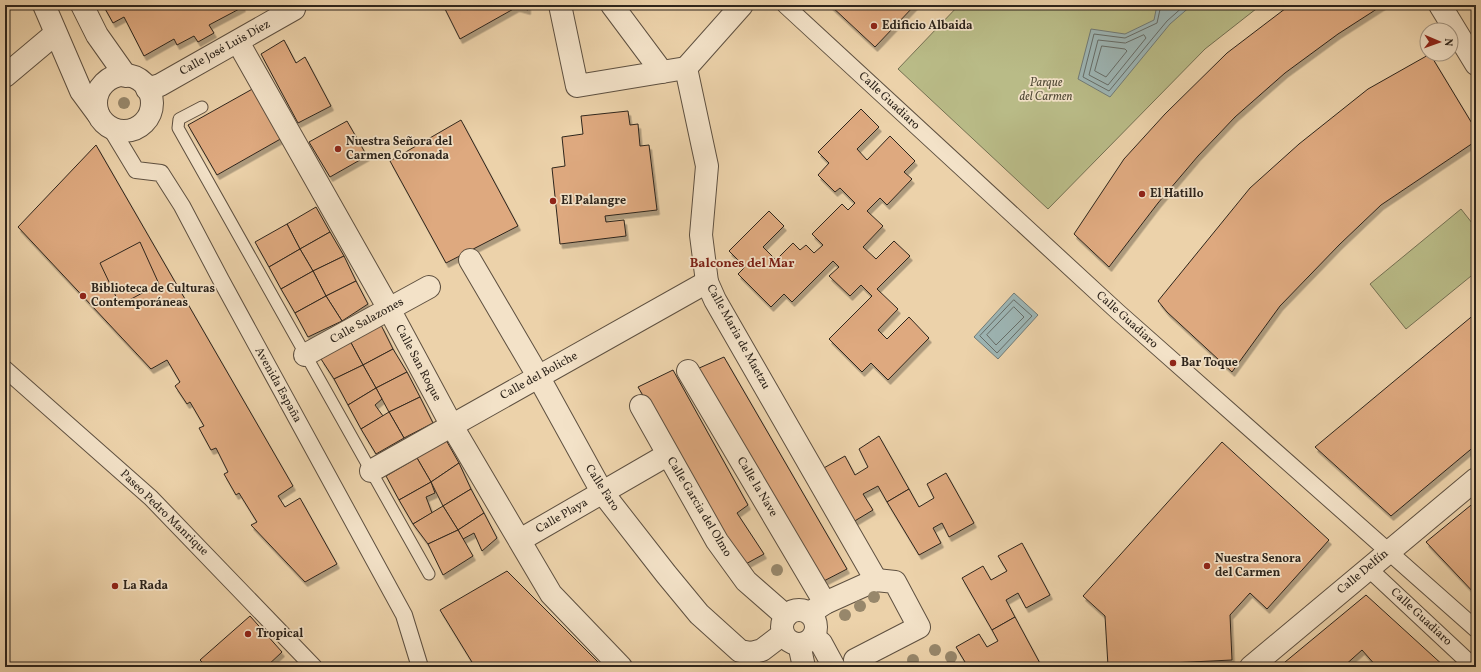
<svg xmlns="http://www.w3.org/2000/svg" width="1481" height="672" viewBox="0 0 1481 672" font-family="Vollkorn,serif">
<style>
.green{fill:#b9bb87;stroke:#747052}
.water{fill:#9db5b4;stroke:#717b77}
.lines{fill:none;stroke-linecap:round;stroke-linejoin:round}
.shore{stroke:#666d68;stroke-width:1}
.building{fill:#dea97f;stroke:#2e251c;filter:url(#shadow)}
.service-casing{stroke:#5e5040;stroke-width:13}
.pedestrian-casing{stroke:#5e5040;stroke-width:18}
.minor-casing{stroke:#5e5040;stroke-width:24}
.tertiary-casing{stroke:#5e5040;stroke-width:24}
.service{stroke:#f3e2c8;stroke-width:11}
.pedestrian{stroke:#f3e2c8;stroke-width:16}
.minor{stroke:#f3e2c8;stroke-width:22}
.tertiary{stroke:#f3e2c8;stroke-width:22}
.tree{fill:#97876b}
.poi-dot{fill:#8f2418;stroke:#f3e2c8;stroke-width:1.5}
.labels{text-anchor:middle;dominant-baseline:central;stroke-width:3.5;stroke-linejoin:round;paint-order:stroke}
.poi-label{font-size:12px;font-weight:bold;fill:#2e251c;stroke:#f3e2c8;text-anchor:start}
.street-label{font-size:12px;fill:#2e251c;stroke:#f3e2c8}
.park-label{font-size:12px;font-style:italic;fill:#514a37;stroke:#f3e2c8}
.neighbourhood-label{font-size:13px;font-weight:bold;fill:#7a1f14;stroke:#f3e2c8}
</style>
<defs>
<filter id="shadow"><feDropShadow dx="2.5" dy="4.5" stdDeviation="0" flood-color="#0004"/></filter>
</defs>
<rect width="100%" height="100%" fill="#ecd2aa"/>
<filter id="stains"><feTurbulence type="fractalNoise" baseFrequency=".005" numOctaves="4"/><feColorMatrix values="0 0 0 0 .2 0 0 0 0 .09 0 0 0 0 .02 0 0 0 .5 -.17"/></filter>
<radialGradient id="worn" r=".72"><stop offset=".6" stop-color="#630" stop-opacity="0"/><stop offset="1" stop-color="#630" stop-opacity=".3"/></radialGradient>
<g class="green">
<polygon points="959,5 1261,5 1205,49 1048,209 898,69"/>
<polygon points="1461,209 1476,228 1476,272 1406,329 1370,284"/>
</g>
<g class="water">
<polygon points="1157,5 1192,5 1170,24 1110,97 1078,79 1091,29 1125,34 1154,20"/>
<polygon points="1014,293 1038,315 998,359 974,337"/>
</g>
<g class="lines">
<g class="shore">
<polyline points="1161,5 1157,23 1125,38 1094,34 1083,77 1109,91 1167,21 1185,5"/>
<polygon points="1144,35 1146,38 1108,85 1089,75 1098,40 1125,43"/>
<polygon points="1102,46 1125,49 1127,51 1106,77 1095,71"/>
<polygon points="1014,300 1032,316 997,353 980,336"/>
<polygon points="1014,307 1024,317 996,345 987,335"/>
</g>
</g>
<g class="building">
<polygon points="103,5 242,5 243,7 209,25 214,33 198,42 194,36 177,45 174,39 144,56 124,17 113,23"/>
<polygon points="443,5 528,5 528,10 517,7 460,39"/>
<polygon points="830,5 915,5 875,47"/>
<polygon points="1290,5 1383,5 1338,34 1285,73 1235,117 1198,156 1158,203 1109,267 1074,234 1124,159 1165,114 1227,53"/>
<polygon points="284,40 296,63 305,57 331,106 298,123 261,54"/>
<polygon points="1430,54 1476,130 1476,141 1381,205 1340,244 1280,306 1232,372 1167,312 1158,301 1250,188 1299,144 1368,89"/>
<polygon points="256,87 284,137 217,175 188,125"/>
<polygon points="861,109 879,127 857,149 867,160 890,136 915,161 904,172 912,179 887,205 880,198 867,211 883,226 863,247 876,259 894,241 910,256 877,289 898,309 878,330 887,339 909,317 929,338 888,380 871,363 862,372 829,339 872,296 861,285 850,296 829,276 839,267 833,261 792,302 784,294 771,307 738,274 745,267 729,251 769,211 784,226 763,247 776,260 793,243 800,250 806,245 814,253 823,245 812,234 842,204 848,210 855,203 840,188 835,192 818,175 829,163 818,152"/>
<polygon points="628,111 630,125 638,124 640,146 649,145 657,210 605,216 606,222 624,220 626,236 560,244 552,168 565,166 562,137 583,134 581,116"/>
<polygon points="461,120 518,226 446,263 390,161"/>
<polygon points="347,121 367,156 330,177 309,142"/>
<polygon points="96,145 293,486 278,496 285,507 300,498 337,564 305,582 251,525 257,522 239,493 236,495 224,474 228,472 216,448 211,450 199,428 204,426 190,402 187,404 175,386 180,382 167,360 151,369 18,227"/>
<polygon points="316,207 330,232 300,249 287,224"/>
<polygon points="287,224 300,249 269,267 255,242"/>
<polygon points="330,232 344,256 313,271 300,249"/>
<polygon points="140,242 159,284 120,305 100,263"/>
<polygon points="300,249 313,271 281,289 269,267"/>
<polygon points="344,256 356,281 326,296 313,271"/>
<polygon points="313,271 326,296 295,313 281,289"/>
<polygon points="356,281 368,304 342,321 326,296"/>
<polygon points="326,296 342,321 308,337 295,313"/>
<polygon points="1476,313 1476,445 1391,516 1315,447"/>
<polygon points="381,325 393,349 363,365 350,341"/>
<polygon points="350,341 363,365 334,379 321,359"/>
<polygon points="393,349 407,372 376,388 363,365"/>
<polygon points="724,357 847,569 820,583 697,369"/>
<polygon points="363,365 376,388 348,405 334,379"/>
<polygon points="673,370 748,505 737,513 764,554 742,566 638,387"/>
<polygon points="407,372 420,397 389,412 376,388"/>
<polygon points="376,388 382,399 375,405 383,416 361,429 348,405"/>
<polygon points="420,397 433,423 404,438 389,412"/>
<polygon points="389,412 404,438 376,454 361,429"/>
<polygon points="879,436 909,489 887,502 878,486 863,494 873,510 853,522 822,469 845,456 855,475 868,467 859,449"/>
<polygon points="446,440 459,463 431,482 417,458"/>
<polygon points="1222,442 1329,540 1267,609 1250,593 1230,615 1232,660 1108,666 1105,616 1083,596"/>
<polygon points="417,458 431,482 399,500 386,476"/>
<polygon points="459,463 471,489 443,506 431,482"/>
<polygon points="946,473 974,523 949,537 942,523 933,528 941,543 919,555 887,502 909,489 919,507 934,498 927,484"/>
<polygon points="431,482 435,493 426,497 432,513 413,524 399,500"/>
<polygon points="471,489 484,513 458,530 443,506"/>
<polygon points="1476,501 1476,595 1426,542"/>
<polygon points="443,506 458,530 428,544 413,524"/>
<polygon points="484,513 497,538 482,551 474,533 463,539 458,530"/>
<polygon points="458,530 473,556 443,575 428,544"/>
<polygon points="1022,543 1050,595 1026,608 1018,593 1006,600 1015,617 992,630 962,578 983,566 991,580 1007,571 998,556"/>
<polygon points="507,571 603,667 475,667 440,610"/>
<polygon points="1366,595 1445,667 1377,667 1362,650 1343,667 1279,667"/>
<polygon points="250,616 282,652 266,667 207,667 200,660"/>
<polygon points="1015,617 1042,667 968,667 956,647 979,634 987,647 998,641 992,630"/>
</g>
<g class="lines">
<g class="service-casing">
<polyline id="service" points="202,107 179,119 178,128 429,574"/>
</g>
<g class="pedestrian-casing">
<g id="pedestrian">
<polyline points="785,5 1118,312 1476,629"/>
<polyline points="110,127 136,170 161,173 182,206 221,280 404,615 420,667"/>
<polyline points="5,369 151,498 314,667"/>
<polyline points="1368,568 1474,667"/>
</g>
</g>
<g class="minor-casing">
<g id="minor">
<polyline points="560,5 577,86 686,68"/>
<polyline points="612,5 662,72"/>
<polyline points="238,42 389,309 452,426 551,594 621,667"/>
<polyline points="686,68 707,166 701,235 707,282 715,300 876,580"/>
<polyline points="686,68 742,5"/>
<polyline points="5,76 55,34"/>
<polyline points="470,260 538,376 602,492 666,574 699,614 740,651 751,653 762,650 783,634"/>
<polyline points="305,355 429,287"/>
<polyline points="688,371 825,603"/>
<polyline points="641,406 717,541 746,581 786,616"/>
<polyline points="371,471 707,282"/>
<polyline points="520,540 667,455"/>
<circle cx="799" cy="627" r="17"/>
<polyline points="810,613 825,603 876,580 895,582 919,627 855,660"/>
<polyline points="813,637 821,643 834,667"/>
<polyline points="799,644 804,667"/>
<polyline points="1251,667 1476,479"/>
</g>
</g>
<g class="tertiary-casing">
<g id="tertiary">
<polyline points="44,5 81,91 98,114"/>
<polyline points="82,5 97,35 126,76"/>
<polyline points="1440,5 1476,64"/>
<circle cx="124" cy="103" r="28"/>
<polyline points="147,89 160,85 294,9 295,5"/>
</g>
</g>
<use href="#service" class="service"/>
<use href="#pedestrian" class="pedestrian"/>
<use href="#minor" class="minor"/>
<use href="#tertiary" class="tertiary"/>
</g>
<g class="tree">
<circle cx="124" cy="103" r="6"/>
<circle cx="777" cy="570" r="6"/>
<circle cx="874" cy="597" r="6"/>
<circle cx="860" cy="606" r="6"/>
<circle cx="845" cy="615" r="6"/>
<circle cx="935" cy="650" r="6"/>
<circle cx="951" cy="657" r="6"/>
<circle cx="913" cy="660" r="6"/>
</g>
<g class="poi-dot">
<circle cx="874" cy="26" r="4"/>
<circle cx="338" cy="149" r="4"/>
<circle cx="1142" cy="194" r="4"/>
<circle cx="553" cy="201" r="4"/>
<circle cx="83" cy="296" r="4"/>
<circle cx="1173" cy="363" r="4"/>
<circle cx="1207" cy="566" r="4"/>
<circle cx="115" cy="586" r="4"/>
<circle cx="248" cy="634" r="4"/>
</g>
<g class="labels">
<g class="poi-label">
<text x="882" y="26">Edificio Albaida</text>
<text x="346" y="142">Nuestra Señora del<tspan x="346" dy="14">Carmen Coronada</tspan></text>
<text x="1150" y="194">El Hatillo</text>
<text x="561" y="201">El Palangre</text>
<text x="91" y="289">Biblioteca de Culturas<tspan x="91" dy="14">Contemporáneas</tspan></text>
<text x="1181" y="363">Bar Toque</text>
<text x="1215" y="559">Nuestra Senora<tspan x="1215" dy="14">del Carmen</tspan></text>
<text x="123" y="586">La Rada</text>
<text x="256" y="634">Tropical</text>
</g>
<g class="street-label">
<text transform="translate(225 48) rotate(-29)">Calle José Luis Díez</text>
<text transform="translate(889 101) rotate(43)">Calle Guadiaro</text>
<text transform="translate(1127 320) rotate(42)">Calle Guadiaro</text>
<text transform="translate(367 321) rotate(-29)">Calle Salazones</text>
<text transform="translate(738 337) rotate(61)">Calle Maria de Maetzu</text>
<text transform="translate(418 363) rotate(62)">Calle San Roque</text>
<text transform="translate(539 376) rotate(-29)">Calle del Boliche</text>
<text transform="translate(278 385) rotate(61)">Avenida España</text>
<text transform="translate(757 487) rotate(59)">Calle la Nave</text>
<text transform="translate(602 488) rotate(57)">Calle Faro</text>
<text transform="translate(699 507) rotate(59)">Calle Garcia del Olmo</text>
<text transform="translate(164 513) rotate(44)">Paseo Pedro Manrique</text>
<text transform="translate(562 516) rotate(-30)">Calle Playa</text>
<text transform="translate(1363 572) rotate(-40)">Calle Delfín</text>
<text transform="translate(1421 617) rotate(43)">Calle Guadiaro</text>
</g>
<g class="park-label">
<text x="1046" y="83">Parque<tspan x="1046" dy="14">del Carmen</tspan></text>
</g>
<g class="neighbourhood-label">
<text x="742" y="264">Balcones del Mar</text>
</g>
</g>
<rect width="1481" height="672" fill="none" stroke="#ecd2aa" stroke-width="20"/>
<rect x="6" y="6" width="1469" height="660" fill="none" stroke="#2e251c" stroke-width="2"/>
<rect x="10" y="10" width="1461" height="652" fill="none" stroke="#2e251c"/>
<g transform="translate(1439 42) rotate(92)"><circle r="19" fill="#f3e2c8" stroke="#a49683"/>
<path d="M0-3L7 15L0 10L-7 15Z" fill="#8f2418"/>
<text y="-6" font-size="11" font-weight="bold" text-anchor="middle" fill="#2e251c">N</text>
</g>
<rect width="100%" height="100%" filter="url(#stains)"/>
<rect width="100%" height="100%" fill="url(#worn)"/>
</svg>
